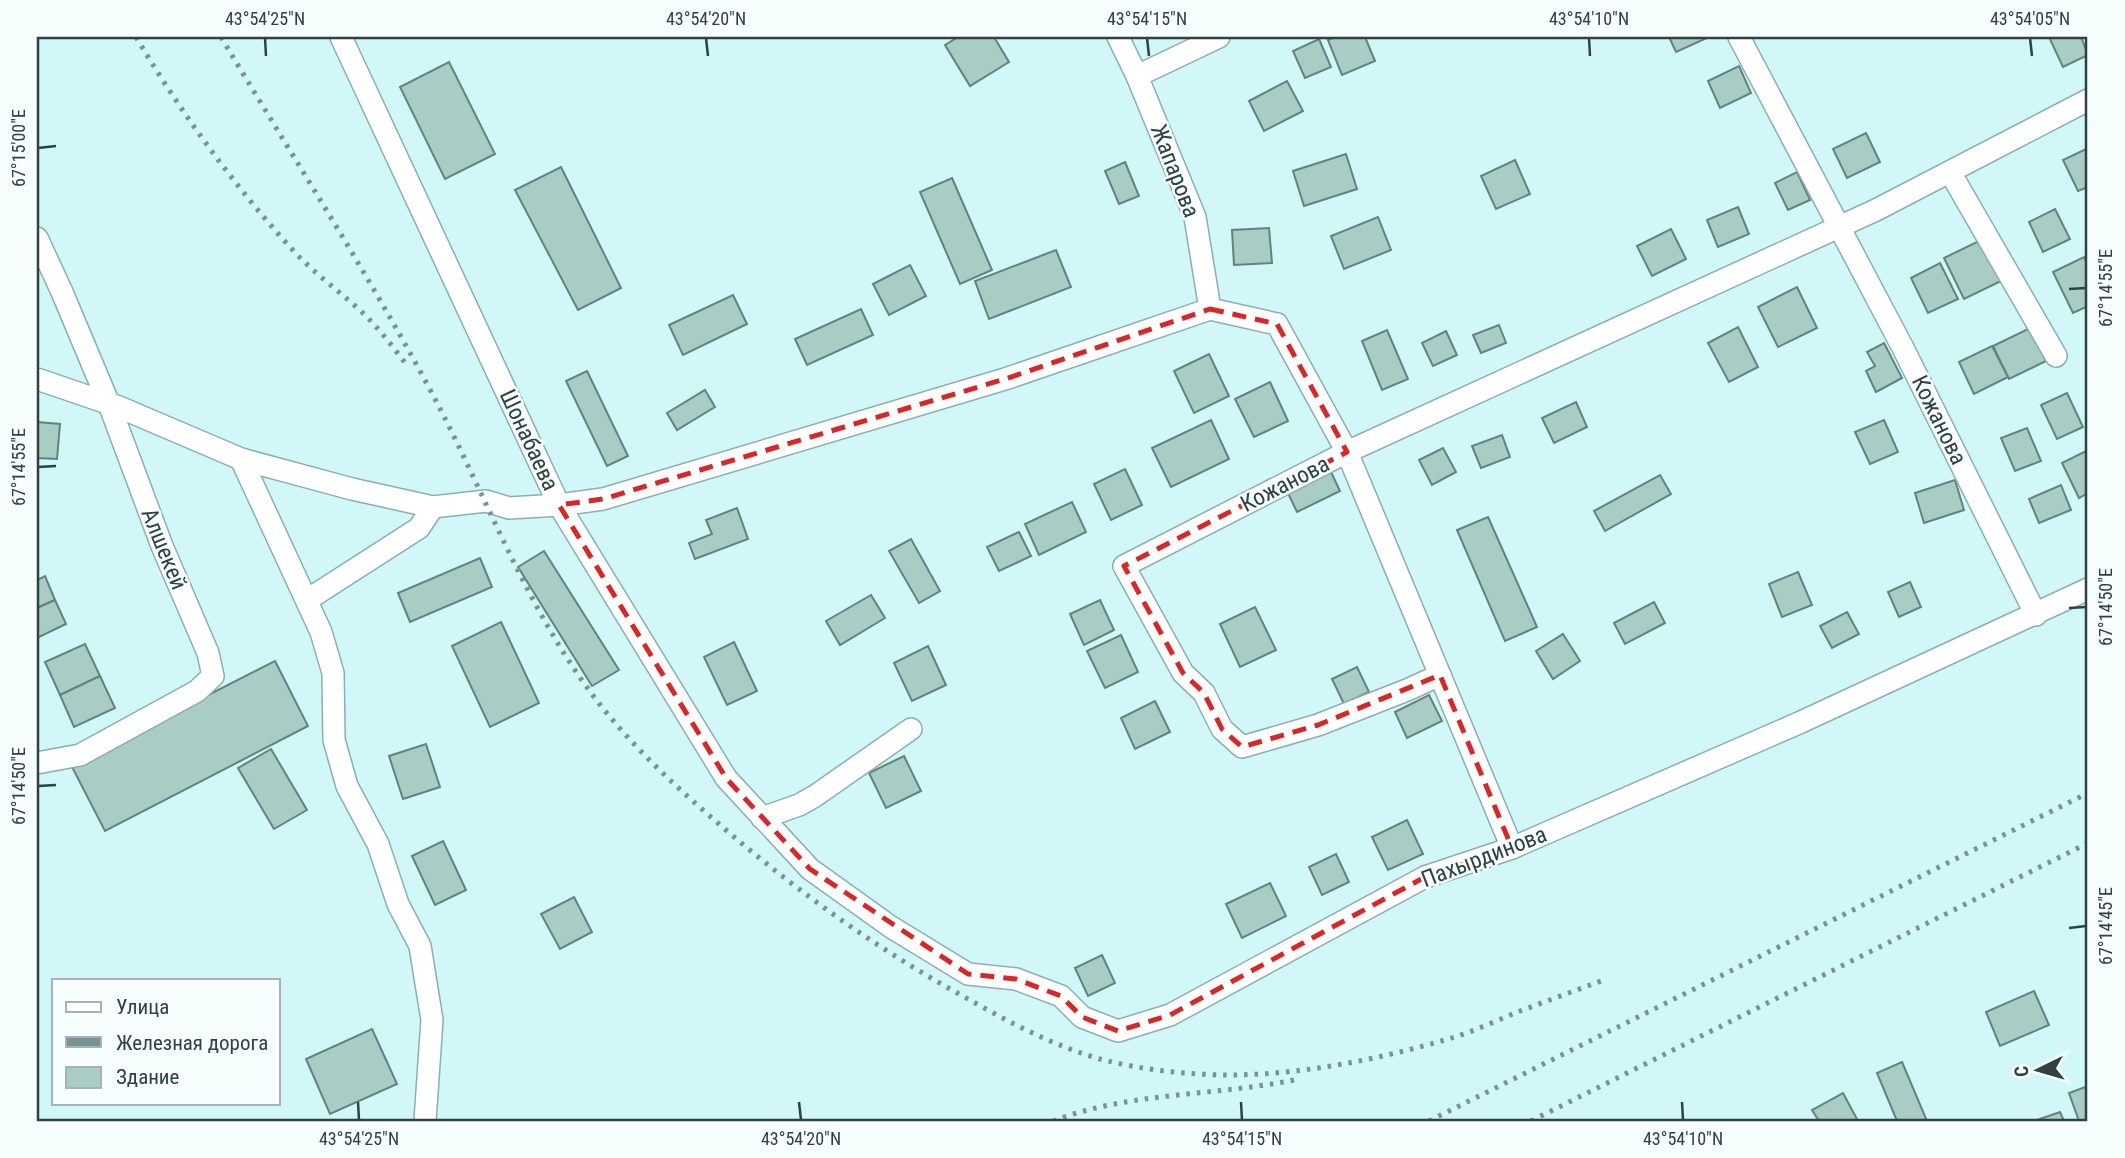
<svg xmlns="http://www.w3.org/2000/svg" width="2125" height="1158" viewBox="0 0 2125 1158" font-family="'Roboto Condensed',sans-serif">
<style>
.building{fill:#a9ccc4;stroke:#63837c;stroke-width:2}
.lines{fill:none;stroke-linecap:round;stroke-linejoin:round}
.street-casing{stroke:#8bafb1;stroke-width:24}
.street{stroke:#fff;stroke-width:21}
.rail{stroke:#799294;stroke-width:5;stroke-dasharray:3.5 7;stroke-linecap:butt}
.marked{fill:none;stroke:#d62828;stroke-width:5;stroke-dasharray:14 9;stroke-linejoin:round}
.ticks{fill:none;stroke:#314041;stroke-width:2.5}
.labels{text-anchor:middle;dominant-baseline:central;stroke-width:5;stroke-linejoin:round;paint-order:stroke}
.street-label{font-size:23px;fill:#314041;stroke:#f6fefe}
.neatline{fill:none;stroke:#314041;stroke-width:2.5}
.ticks-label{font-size:18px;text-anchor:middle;fill:#314041}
</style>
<rect width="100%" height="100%" fill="#d1f7f9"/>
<g class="building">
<polygon points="958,37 994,37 1009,62 970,86 945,45"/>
<polygon points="1335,37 1365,37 1375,61 1342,75 1328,40"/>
<polygon points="1669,37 1706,37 1707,38 1676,52"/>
<polygon points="2049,37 2081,37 2088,55 2063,67"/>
<polygon points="1319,39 1331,67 1305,78 1293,51"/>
<polygon points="449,62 495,154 445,179 400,87"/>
<polygon points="1739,66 1751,93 1720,108 1708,81"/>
<polygon points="1287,81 1303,111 1264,131 1249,101"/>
<polygon points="1866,133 1880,162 1847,178 1833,149"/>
<polygon points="2086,149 2088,154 2088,187 2078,191 2063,160"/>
<polygon points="1346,154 1357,189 1304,206 1293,171"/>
<polygon points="1515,160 1530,194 1496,209 1481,176"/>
<polygon points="1125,162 1139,196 1119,204 1105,171"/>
<polygon points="561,167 621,288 578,310 515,190"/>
<polygon points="1797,172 1810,200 1788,210 1775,183"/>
<polygon points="952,178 992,270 960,284 920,192"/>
<polygon points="1738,207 1749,234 1718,247 1707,220"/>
<polygon points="2055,209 2070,239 2043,252 2029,222"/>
<polygon points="1378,217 1391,250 1344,269 1331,236"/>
<polygon points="1269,228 1272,263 1234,265 1232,230"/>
<polygon points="1671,229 1686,259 1652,276 1637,246"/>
<polygon points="1981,240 2001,281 1964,299 1944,258"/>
<polygon points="1056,250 1071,287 989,319 975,281"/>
<polygon points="2084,257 2088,266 2088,306 2073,313 2053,272"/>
<polygon points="1940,263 1958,299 1928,313 1911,278"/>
<polygon points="910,265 926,296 889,315 873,284"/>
<polygon points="1797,287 1817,328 1778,347 1758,307"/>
<polygon points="733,295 747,324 683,355 669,325"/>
<polygon points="861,309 873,335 807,365 795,339"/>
<polygon points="1499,325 1506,343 1481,353 1473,335"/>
<polygon points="1738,327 1758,367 1729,382 1708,343"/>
<polygon points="2030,328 2046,361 2009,379 1993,346"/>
<polygon points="1387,330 1408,379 1382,390 1362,341"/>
<polygon points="1446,331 1457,355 1433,366 1422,343"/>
<polygon points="1884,343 1902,378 1876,392 1866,371 1875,366 1867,352"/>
<polygon points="1992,346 2008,377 1974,394 1959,362"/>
<polygon points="1209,354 1229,396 1194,413 1174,371"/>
<polygon points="587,371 628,456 607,466 566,381"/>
<polygon points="1270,382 1288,421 1254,437 1235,399"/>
<polygon points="705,390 715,407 677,430 667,413"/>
<polygon points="2067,393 2083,427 2057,439 2041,405"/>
<polygon points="1576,402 1587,427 1554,443 1542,418"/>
<polygon points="1211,420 1229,459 1171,487 1152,448"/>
<polygon points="1884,420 1898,452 1870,464 1855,432"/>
<polygon points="37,422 60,424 57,459 37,458"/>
<polygon points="2027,428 2041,461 2015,471 2001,438"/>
<polygon points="1502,435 1510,457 1481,468 1472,446"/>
<polygon points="1443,448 1456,472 1432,485 1419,460"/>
<polygon points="2088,450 2088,493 2079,498 2062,463"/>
<polygon points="1125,469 1142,505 1111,520 1094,484"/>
<polygon points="1330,470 1340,491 1297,512 1287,491"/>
<polygon points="1660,475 1671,494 1605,531 1594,511"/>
<polygon points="1955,480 1964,510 1924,523 1915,493"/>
<polygon points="2061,485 2071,510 2039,523 2029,499"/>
<polygon points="1072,502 1086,532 1039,555 1025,524"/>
<polygon points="737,508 748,539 695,559 689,543 712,534 706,520"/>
<polygon points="1488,517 1537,627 1505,641 1457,530"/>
<polygon points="1019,532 1031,556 999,571 987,547"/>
<polygon points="911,539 940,591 919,603 889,551"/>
<polygon points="544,551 619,670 592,686 518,567"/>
<polygon points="480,558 492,587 410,622 398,593"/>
<polygon points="1798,572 1812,605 1782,617 1769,584"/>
<polygon points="45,576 55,600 37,608 37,580"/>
<polygon points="1910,582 1921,607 1899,617 1888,592"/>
<polygon points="871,595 885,618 840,645 826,621"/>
<polygon points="55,600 66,624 37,638 37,608"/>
<polygon points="1100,600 1114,630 1084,645 1070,614"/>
<polygon points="1654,602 1665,623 1625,644 1614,623"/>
<polygon points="1255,607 1276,650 1240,667 1220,624"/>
<polygon points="1847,612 1859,634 1832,648 1820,626"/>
<polygon points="501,622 539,703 490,727 452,646"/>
<polygon points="1563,634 1580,661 1553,679 1536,651"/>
<polygon points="1121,635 1138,672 1105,688 1087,651"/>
<polygon points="734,642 757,691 727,705 704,657"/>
<polygon points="85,644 100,676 60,695 45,662"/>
<polygon points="928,646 946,685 912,701 894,663"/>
<polygon points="275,661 308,726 105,831 71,765"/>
<polygon points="1357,667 1369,692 1344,704 1332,679"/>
<polygon points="100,676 115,708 74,727 60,695"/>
<polygon points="1429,695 1442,721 1407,738 1395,712"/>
<polygon points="1155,701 1170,732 1135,749 1121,718"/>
<polygon points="426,744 440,787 403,799 389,756"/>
<polygon points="271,749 307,810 274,829 238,768"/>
<polygon points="904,756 921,791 886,808 869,773"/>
<polygon points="1407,820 1423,854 1388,870 1372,837"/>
<polygon points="443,841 466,890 435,905 412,856"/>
<polygon points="1336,854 1349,882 1322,895 1309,867"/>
<polygon points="1270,883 1286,916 1242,938 1226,904"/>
<polygon points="574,897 592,932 560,949 541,914"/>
<polygon points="1102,955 1115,983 1088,996 1075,968"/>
<polygon points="2034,991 2049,1025 2000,1046 1986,1012"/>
<polygon points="372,1029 397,1084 330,1114 306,1059"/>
<polygon points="1902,1062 1927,1121 1897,1121 1877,1073"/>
<polygon points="2088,1086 2088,1121 2079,1121 2069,1093"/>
<polygon points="1843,1093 1858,1121 1819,1121 1812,1110"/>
<polygon points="2060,1112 2064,1121 2034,1121"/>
</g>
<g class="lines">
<g class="street-casing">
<g id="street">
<polyline points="341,37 559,505 726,778 810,869 891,927 968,974 1016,979 1061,996 1082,1017 1118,1031 1170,1015 1425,877 1512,848 1799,723 2088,589"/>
<polyline points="1118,37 1137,76 1195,217 1210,309"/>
<polyline points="1739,37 1903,348 2036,615"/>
<polyline points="1137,76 1219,37"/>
<polyline points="1950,172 2056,356"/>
<polyline points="37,238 62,292 109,404 162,546 208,653 213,676 197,691 80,755 37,763"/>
<polyline points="37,379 119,407 241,459 352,489 433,507 486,501 509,508 559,505 603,499 1005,379 1210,309 1277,324 1347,452 1512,848"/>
<polyline points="241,459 321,632 333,673 334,740 347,786 378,844 398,904 420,946 432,1020 425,1121"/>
<polyline points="307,600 419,528 433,507"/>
<polyline points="1440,675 1407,690 1318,725 1242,747 1222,729 1204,693 1183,673 1124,566 1347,452 1876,210 2088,100"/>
<polyline points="762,818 799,805 815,796 911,729"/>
</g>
</g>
<use href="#street" class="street"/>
<g class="rail">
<path d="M136,37C180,111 232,183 290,247C313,273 341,292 365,315C380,330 393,347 406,364"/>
<path d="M221,37C292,156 370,276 435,399C488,500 528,612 598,702C633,747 676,787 719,824C794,889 874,947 961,995C1005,1020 1051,1045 1100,1059C1142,1070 1189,1075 1233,1075C1308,1074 1386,1058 1458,1036C1479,1029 1500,1019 1520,1011C1547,1001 1574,991 1601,981"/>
<path d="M1053,1121C1129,1092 1214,1096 1294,1080"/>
<polyline points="1429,1121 2088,793"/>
<polyline points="1531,1121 2088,843"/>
</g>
</g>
<path class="marked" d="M1210,309L1277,324L1347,452L1124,566L1183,673L1204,693L1222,729L1242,747L1318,725L1440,675L1512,848L1425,877L1170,1015L1118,1031L1082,1017L1061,996L1016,979L968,974L810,869L726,778L559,505L603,499L1005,379Z"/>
<path class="ticks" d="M265,38L266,56M706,38L708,56M1147,38L1149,56M1589,38L1590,56M2030,38L2032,56M38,148L56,146M2069,289L2086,288M38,467L56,466M2069,608L2086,607M38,786L56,785M2069,928L2086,926M358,1102L359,1120M799,1102L801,1120M1241,1102L1242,1120M1682,1102L1683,1120"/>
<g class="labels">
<g class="street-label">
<text transform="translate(1175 171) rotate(69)">Жапарова</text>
<text transform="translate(1939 420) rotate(64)">Кожанова</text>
<text transform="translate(529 440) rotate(65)">Шонабаева</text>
<text transform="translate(1285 484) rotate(-27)">Кожанова</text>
<text transform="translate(164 549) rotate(68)">Алшекей</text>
<text transform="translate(1484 857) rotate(-21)">Пахырдинова</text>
</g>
</g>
<rect width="2125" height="1158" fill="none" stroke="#f6fefe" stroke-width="77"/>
<rect x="52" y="979" width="228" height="126" fill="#f6fefe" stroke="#a7b2b2" stroke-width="2"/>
<rect x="66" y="1002" width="35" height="10" fill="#ffffff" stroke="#a7b2b2" stroke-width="2"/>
<text x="116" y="1014" font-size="21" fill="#314041">Улица</text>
<rect x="66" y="1037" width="35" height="10" fill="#799294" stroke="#a7b2b2" stroke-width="2"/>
<text x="116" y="1050" font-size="21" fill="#314041">Железная дорога</text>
<rect x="66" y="1067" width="35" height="21" fill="#a9ccc4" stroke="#a7b2b2" stroke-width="2"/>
<text x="116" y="1084" font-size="21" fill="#314041">Здание</text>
<g transform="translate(2038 1070) rotate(265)" stroke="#f6fefe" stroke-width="5" paint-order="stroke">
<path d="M0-5L12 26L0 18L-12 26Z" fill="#314041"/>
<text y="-10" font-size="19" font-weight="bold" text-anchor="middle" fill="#314041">С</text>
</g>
<rect x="38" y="38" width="2048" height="1082" class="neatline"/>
<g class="ticks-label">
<text x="265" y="25">43°54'25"N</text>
<text x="706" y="25">43°54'20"N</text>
<text x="1147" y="25">43°54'15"N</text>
<text x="1589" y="25">43°54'10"N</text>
<text x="2030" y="25">43°54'05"N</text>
<text transform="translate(19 148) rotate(-90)" y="6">67°15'00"E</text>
<text transform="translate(2106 288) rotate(-90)" y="6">67°14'55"E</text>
<text transform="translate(19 467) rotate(-90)" y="6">67°14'55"E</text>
<text transform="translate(2106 607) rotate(-90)" y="6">67°14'50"E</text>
<text transform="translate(19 786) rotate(-90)" y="6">67°14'50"E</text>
<text transform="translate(2106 926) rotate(-90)" y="6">67°14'45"E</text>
<text x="359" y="1145">43°54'25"N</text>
<text x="801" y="1145">43°54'20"N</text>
<text x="1242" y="1145">43°54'15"N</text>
<text x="1683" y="1145">43°54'10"N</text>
</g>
</svg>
